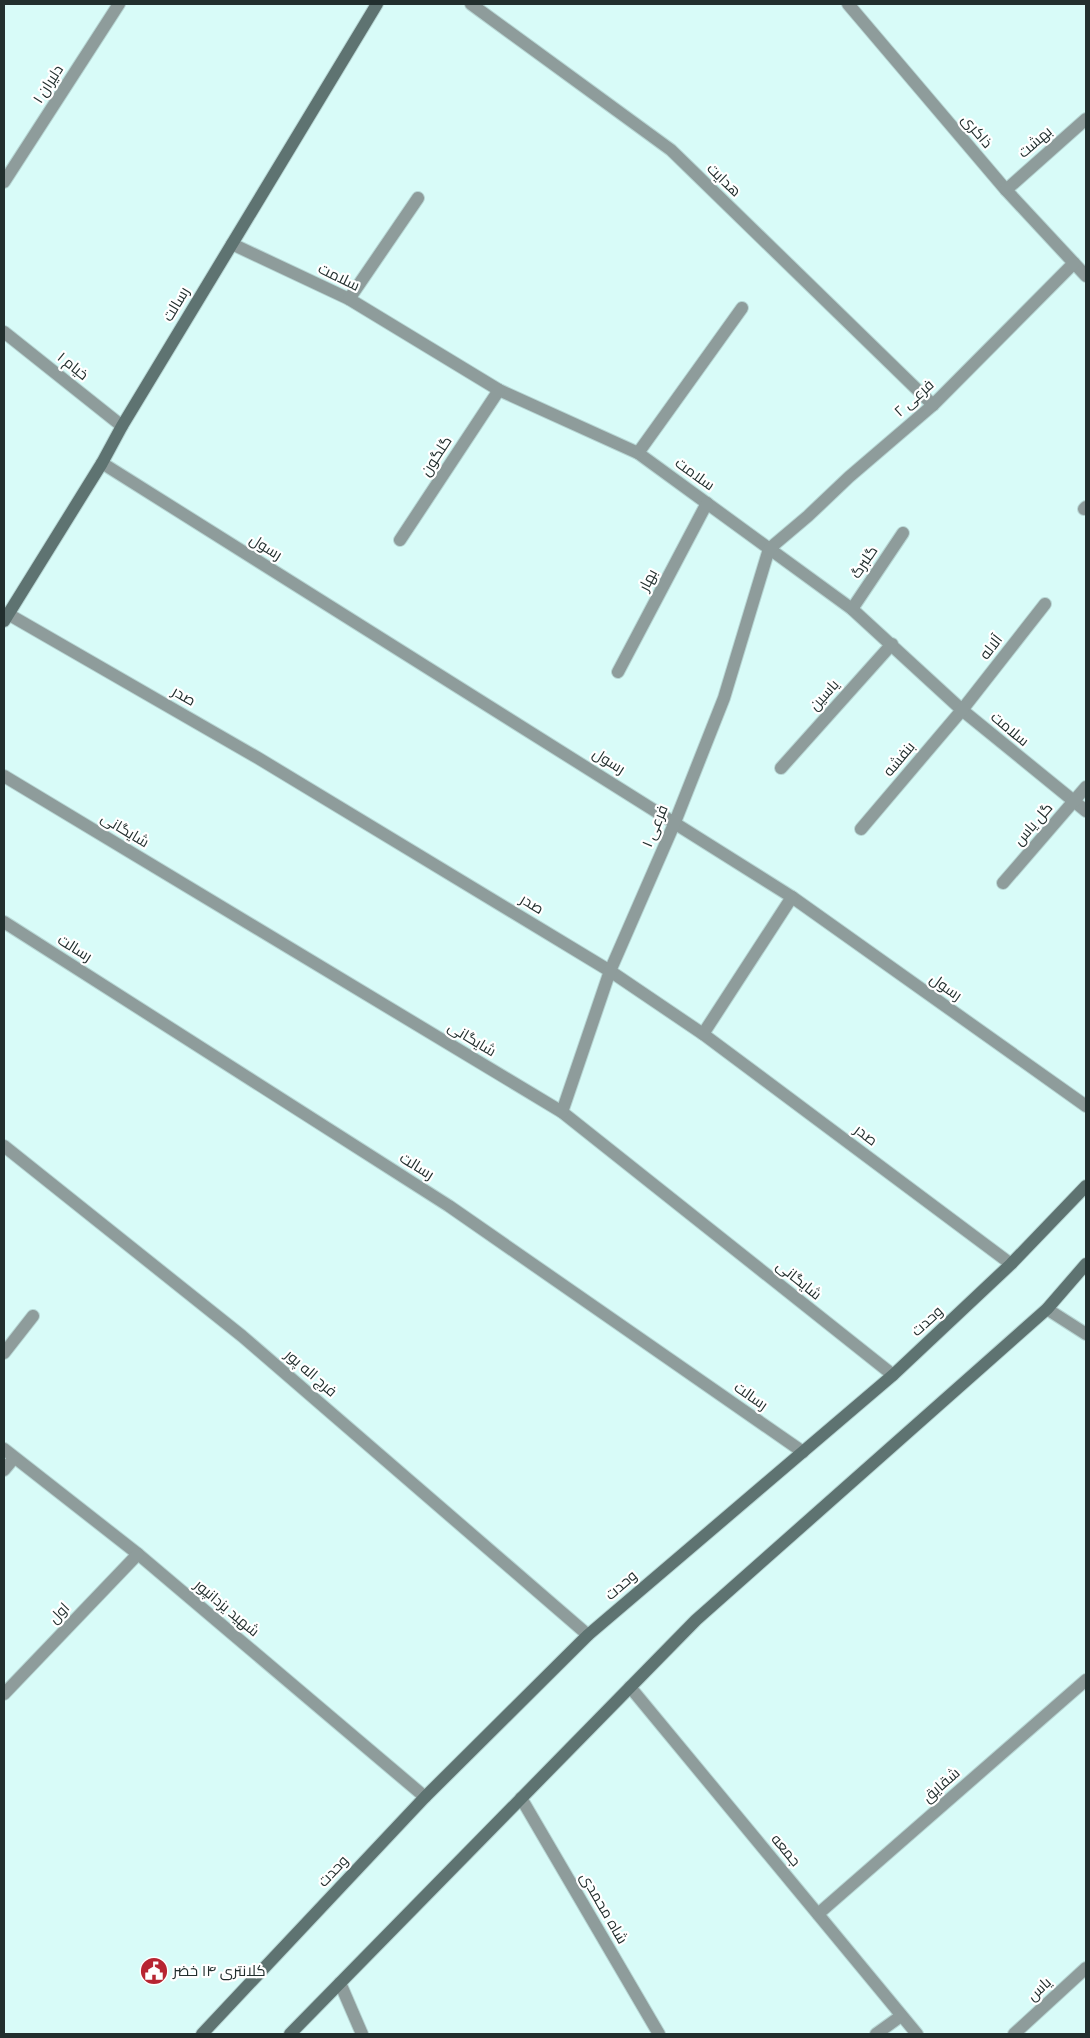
<svg xmlns="http://www.w3.org/2000/svg" width="1090" height="2038" font-family="'Fira Sans Condensed',Cairo,sans-serif">
  <rect width="100%" height="100%" fill="#d8fbf8"/>
  <g fill="none" stroke-linecap="round" stroke-linejoin="round">
    <defs>
      <g id="street">
        <polyline points="471,4 671,150 933,405"/>
        <polyline points="848,4 1006,190 1086,276"/>
        <polyline points="4,182 119,4"/>
        <polyline points="1006,190 1086,119"/>
        <polyline points="232,244 349,299 499,390 638,453 852,609 962,710 1086,811"/>
        <polyline points="349,299 418,198"/>
        <polyline points="4,332 122,426"/>
        <polyline points="638,453 742,308"/>
        <polyline points="102,463 792,897 1086,1106"/>
        <polyline points="1084,509 1086,507"/>
        <polyline points="400,540 499,390"/>
        <polyline points="852,609 903,533"/>
        <polyline points="8,614 258,758 610,971 703,1034 1011,1264"/>
        <polyline points="618,672 707,503"/>
        <polyline points="781,768 892,644"/>
        <polyline points="4,776 562,1112 893,1375"/>
        <polyline points="861,829 962,710 1045,604"/>
        <polyline points="1003,883 1086,787"/>
        <polyline points="4,922 449,1206 803,1452"/>
        <polyline points="703,1034 792,897"/>
        <polyline points="562,1112 610,971 675,822 724,698 769,549 808,516 849,477 933,405 1074,263"/>
        <polyline points="4,1146 242,1336 588,1635"/>
        <polyline points="1047,1309 1086,1334"/>
        <polyline points="4,1353 33,1316"/>
        <polyline points="4,1449 138,1554 425,1797"/>
        <polyline points="4,1470 14,1458"/>
        <polyline points="630,1687 917,2034"/>
        <polyline points="4,1694 138,1554"/>
        <polyline points="521,1798 659,2034"/>
        <polyline points="818,1914 1086,1680"/>
        <polyline points="340,1983 362,2034"/>
        <polyline points="876,2034 901,2016"/>
        <polyline points="1014,2034 1086,1968"/>
      </g>
      <g id="secondary">
        <polyline points="4,621 102,463 122,426 377,4"/>
        <polyline points="202,2034 425,1797 588,1635 893,1375 1011,1264 1086,1186"/>
        <polyline points="290,2034 696,1620 1047,1309 1086,1264"/>
      </g>
    </defs>
    <use href="#street" stroke="#b7d6d4" stroke-width="14"/>
    <use href="#secondary" stroke="#b7d6d4" stroke-width="14"/>
    <use href="#street" stroke="#8e9c9b" stroke-width="12"/>
    <use href="#secondary" stroke="#5e7371" stroke-width="12"/>
  </g>
  <defs>
    <symbol id="civic-disc" viewBox="-11 -11 22 22"><circle r="9.5" fill="#b72532" stroke="#fff"/><path d="M-.6-6.5H3V-4.5H.6V-3L4-1V1h2V6H-6V1h2V-1L-.6-3ZM-1.2 2.5V6h2.4V2.5Z" fill="#fff"/></symbol>
  </defs>
  <g fill-rule="evenodd">
    <use href="#civic-disc" x="138" y="1955" width="32" height="32"/>
  </g>
  <g text-anchor="middle" dominant-baseline="central" stroke-width="4.5" stroke-linejoin="round" paint-order="stroke">
    <g font-size="15" fill="#222f2e" stroke="#fff">
      <text transform="translate(48 84) rotate(-57)">دلیران ۱</text>
      <text transform="translate(977 131) rotate(50)">ذاکری</text>
      <text transform="translate(1035 142) rotate(-41)">بهشت</text>
      <text transform="translate(724 180) rotate(44)">هدایت</text>
      <text transform="translate(339 277) rotate(26)">سلامت</text>
      <text transform="translate(176 304) rotate(-59)">رسالت</text>
      <text transform="translate(73 366) rotate(39)">خیام ۱</text>
      <text transform="translate(914 398) rotate(-42)">فرعی ۲</text>
      <text transform="translate(436 456) rotate(-57)">گلگون</text>
      <text transform="translate(695 474) rotate(36)">سلامت</text>
      <text transform="translate(266 547) rotate(32)">رسول</text>
      <text transform="translate(864 562) rotate(-56)">گلبرگ</text>
      <text transform="translate(648 580) rotate(-62)">بهار</text>
      <text transform="translate(991 647) rotate(-52)">آلاله</text>
      <text transform="translate(824 695) rotate(-48)">یاسین</text>
      <text transform="translate(184 696) rotate(30)">صدر</text>
      <text transform="translate(1010 729) rotate(40)">سلامت</text>
      <text transform="translate(899 759) rotate(-50)">بنفشه</text>
      <text transform="translate(609 761) rotate(32)">رسول</text>
      <text transform="translate(1033 824) rotate(-49)">گل یاس</text>
      <text transform="translate(655 826) rotate(-67)">فرعی ۱</text>
      <text transform="translate(125 830) rotate(31)">شایگانی</text>
      <text transform="translate(532 904) rotate(31)">صدر</text>
      <text transform="translate(75 948) rotate(32)">رسالت</text>
      <text transform="translate(946 987) rotate(35)">رسول</text>
      <text transform="translate(472 1039) rotate(31)">شایگانی</text>
      <text transform="translate(866 1135) rotate(37)">صدر</text>
      <text transform="translate(417 1166) rotate(32)">رسالت</text>
      <text transform="translate(799 1280) rotate(39)">شایگانی</text>
      <text transform="translate(927 1321) rotate(-43)">وحدت</text>
      <text transform="translate(311 1373) rotate(41)">فرج اله پور</text>
      <text transform="translate(751 1396) rotate(35)">رسالت</text>
      <text transform="translate(621 1585) rotate(-41)">وحدت</text>
      <text transform="translate(227 1608) rotate(40)">شهید یزدانپور</text>
      <text transform="translate(59 1613) rotate(-46)">اول</text>
      <text transform="translate(941 1785) rotate(-41)">شقایق</text>
      <text transform="translate(786 1850) rotate(50)">جمعه</text>
      <text transform="translate(333 1871) rotate(-47)">وحدت</text>
      <text transform="translate(604 1908) rotate(60)">شاه محمدی</text>
      <text transform="translate(1039 1989) rotate(-43)">یاس</text>
    </g>
    <g font-size="15" fill="#222f2e" stroke="#fff" text-anchor="start">
      <text x="173" y="1971">کلانتری ۱۴ خضر</text>
    </g>
  </g>
  <rect width="1090" height="2038" fill="none" stroke="#222f2e" stroke-width="10"/>
</svg>
